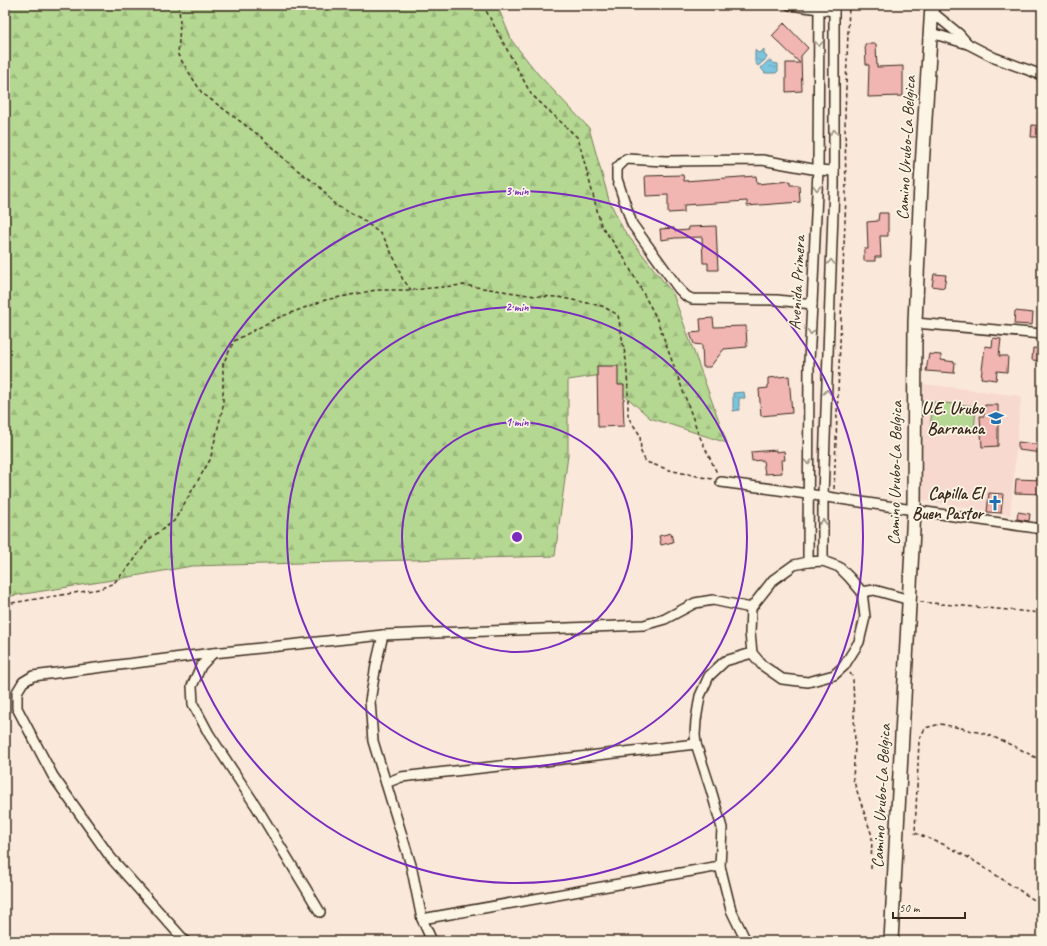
<svg xmlns="http://www.w3.org/2000/svg" width="1047" height="946" font-family="Caveat,sans-serif">
  <defs>
    <pattern id="forest-firs" width="22" height="20" patternUnits="userSpaceOnUse"><rect width="22" height="20" fill="#b4d791"/><path d="M5 1l3.5 6h-7zM16 11l3.5 6h-7z" fill="#9cb97d"/></pattern>
    <pattern id="water-ripples" width="26" height="14" patternUnits="userSpaceOnUse"><rect width="26" height="14" fill="#7dc5de"/><path d="M2 4q2-2 4 0t4 0M15 11q2-2 4 0t4 0" fill="none" stroke="#6da9be"/></pattern>
  </defs>
  <rect width="100%" height="100%" fill="#fae8db"/>
  <filter id="ink" filterUnits="userSpaceOnUse"><feTurbulence type="fractalNoise" baseFrequency=".025" numOctaves="2"/><feDisplacementMap in="SourceGraphic" scale="8" xChannelSelector="R" yChannelSelector="G"/><feConvolveMatrix kernelMatrix="1 2 1 2 8 2 1 2 1" color-interpolation-filters="sRGB"/></filter>
  <g filter="url(#ink)">
    <polygon fill="#f7d9cf" points="924,384 1021,396 1010,515 921,500"/>
    <polygon fill="url(#forest-firs)" stroke="#788058" points="5,5 497,5 512,41 538,74 589,128 609,200 623,229 673,294 727,443 650,418 602,375 568,380 568,455 555,556 192,566 106,581 5,597"/>
    <polygon fill="#b4d791" stroke="#788058" points="933,402 976,406 974,432 930,428"/>
    <g fill="url(#water-ripples)" stroke="#638791">
      <polygon points="764,49 764,54 767,57 766,59 758,66 755,62 755,50 758,53 761,52"/>
      <polygon points="768,61 771,61 773,63 778,64 778,71 776,73 765,73 761,68"/>
      <polygon points="744,392 745,398 739,398 739,410 733,411 733,393"/>
    </g>
    <g fill="#f1b5b2" stroke="#3b2a1e">
      <polygon points="784,23 808,48 801,56 802,91 786,92 786,63 800,63 772,36"/>
      <polygon points="865,44 876,44 877,67 903,66 903,96 868,97 869,65 866,65"/>
      <polygon points="1032,125 1042,126 1042,137 1031,137"/>
      <polygon points="683,175 684,181 756,176 757,184 790,181 790,185 799,185 800,202 747,206 747,201 684,205 684,212 668,213 668,195 646,196 645,176"/>
      <polygon points="879,213 888,213 888,236 880,236 881,257 875,257 875,261 864,261 864,249 868,249 867,222 878,221"/>
      <polygon points="716,226 718,270 708,270 708,263 703,263 702,237 675,238 661,240 660,229 674,228 675,231 689,230 688,227"/>
      <polygon points="934,274 946,275 944,288 932,286"/>
      <polygon points="1015,311 1033,313 1032,325 1014,324"/>
      <polygon points="713,318 714,327 746,326 747,347 724,349 710,367 703,367 702,345 694,344 690,333 701,332 700,319"/>
      <polygon points="993,338 1001,339 999,356 1008,356 1007,372 997,371 996,380 981,378 985,346 992,347"/>
      <polygon points="1033,348 1042,349 1042,361 1032,360"/>
      <polygon points="929,354 941,355 941,360 955,362 954,373 926,371"/>
      <polygon points="597,366 618,366 618,385 624,385 624,400 623,400 624,426 598,427"/>
      <polygon points="789,376 792,413 761,416 759,389 768,388 768,378"/>
      <polygon points="985,405 998,405 998,446 982,447 980,416 984,416"/>
      <polygon points="1018,442 1042,445 1042,453 1018,450"/>
      <polygon points="776,450 776,452 784,451 785,460 781,460 782,473 765,474 763,460 752,461 751,452"/>
      <polygon points="1016,479 1042,480 1042,494 1015,493"/>
      <polygon points="989,493 1003,494 1001,513 987,512"/>
      <polygon points="1018,512 1030,514 1029,521 1017,519"/>
      <polygon points="671,533 673,542 661,545 659,536"/>
    </g>
    <g fill="none" stroke-linecap="round" stroke-linejoin="round">
      <defs>
        <g id="street">
          <polyline points="790,5 834,11"/>
          <polyline points="932,12 959,34 968,44"/>
          <polyline points="931,33 968,44 995,58 1042,75"/>
          <polyline points="812,304 777,300 692,299 686,296 679,289 632,224 617,179 617,168 626,159 665,161 762,160 818,170 834,171"/>
          <polyline points="915,323 1042,334"/>
          <path d="M721,482C828,496 935,514 1042,529"/>
          <polyline points="823,561 823,495 834,185 834,5"/>
          <polygon points="823,561 839,567 849,577 862,592 865,617 859,642 844,666 834,675 808,682 782,679 762,665 752,653 750,633 751,608 773,580 794,565 808,562"/>
          <polyline points="808,562 809,361 812,304 818,170 819,5"/>
          <polyline points="862,592 874,590 910,600"/>
          <polyline points="383,635 376,665 370,701 373,741 411,865 422,919 432,941"/>
          <polyline points="213,653 201,666 192,686 193,704 209,734 256,806 320,912"/>
          <polyline points="386,783 401,777 696,744"/>
          <polyline points="422,919 720,866"/>
          <polyline points="185,941 111,858 53,776 17,708 17,692 23,682 33,676 213,653 383,635 644,625 665,619 695,603 713,600 751,608"/>
          <polyline points="746,941 731,910 720,866 722,828 711,790 696,744 695,735 696,720 700,696 709,676 725,661 752,653"/>
        </g>
        <polyline id="secondary" points="891,941 914,511 915,323 921,184 932,5"/>
      </defs>
      <use href="#street" stroke="#3b2a1e" stroke-width="12"/>
      <use href="#secondary" stroke="#3b2a1e" stroke-width="16"/>
      <g stroke="#3b2a1e" stroke-width="1.5" stroke-dasharray="4 3" stroke-linecap="butt">
        <polyline points="179,5 180,24 178,55 202,93 260,136 292,166 319,186 335,205 362,219 383,236 395,260 402,278 411,290"/>
        <polyline points="483,5 531,94 578,138 601,225 623,256 656,317 699,435 717,473"/>
        <polyline points="834,489 846,197 845,115 849,5"/>
        <polyline points="920,602 1042,613"/>
        <polyline points="5,604 99,589 114,583 132,563 148,540 174,521 210,460 223,407 223,364 234,341 275,319 325,300 376,290 411,290 463,285 535,296 558,297 602,306 618,315 626,360 628,389 628,417 640,435 641,452 646,462 673,471 712,479"/>
        <polyline points="850,673 853,678 855,745 853,779 872,836 871,869"/>
        <polyline points="1042,761 1018,748 989,735 961,728 940,724 925,728 919,741 915,833 945,845 971,859 1042,905"/>
      </g>
      <use href="#street" stroke="#fcf5e5" stroke-width="9"/>
      <use href="#secondary" stroke="#fcf5e5" stroke-width="13"/>
    </g>
    <defs><path id="oneway-chevron" d="M-2-3.5L2.5 0L-2 3.5" fill="none" stroke-width="1.6" stroke-linecap="round" stroke-linejoin="round"/></defs>
    <g stroke="#9c9082">
      <use href="#oneway-chevron" transform="translate(819 44) rotate(91)"/>
      <use href="#oneway-chevron" transform="translate(834 132) rotate(-90)"/>
      <use href="#oneway-chevron" transform="translate(817 188) rotate(92)"/>
      <use href="#oneway-chevron" transform="translate(831 262) rotate(-90)"/>
      <use href="#oneway-chevron" transform="translate(811 332) rotate(94)"/>
      <use href="#oneway-chevron" transform="translate(827 392) rotate(-88)"/>
      <use href="#oneway-chevron" transform="translate(808 462) rotate(90)"/>
      <use href="#oneway-chevron" transform="translate(823 522) rotate(-90)"/>
    </g>
  </g>
  <g fill="none" stroke="#7b2cbf" stroke-width="2">
    <circle cx="517" cy="537" r="115"/>
    <circle cx="517" cy="537" r="230"/>
    <circle cx="517" cy="537" r="346"/>
  </g>
  <defs>
    <symbol id="school-bare" viewBox="-9 -9 18 18"><path d="M0-5L7-2L0 1L-7-2ZM-4 1L0 2.5L4 1V4Q0 6-4 4Z" fill="#1f6fb2" stroke="#fcf5e5" stroke-width="2.5" paint-order="stroke"/></symbol>
    <symbol id="church-bare" viewBox="-9 -9 18 18"><path d="M-1.2-6h2.4v3.5h3.3v2.4h-3.3V6h-2.4V-.1h-3.3v-2.4h3.3Z" fill="#1f6fb2" stroke="#fcf5e5" stroke-width="2.5" paint-order="stroke"/></symbol>
  </defs>
  <g fill-rule="evenodd">
    <use href="#school-bare" x="985" y="407" width="22" height="22"/>
    <use href="#church-bare" x="984" y="492" width="22" height="22"/>
  </g>
  <g text-anchor="middle" dominant-baseline="central" stroke-width="3.5" stroke-linejoin="round" paint-order="stroke">
    <g font-size="17" fill="#3b2a1e" stroke="#fcf5e5">
      <text transform="translate(906 148) rotate(-87)">Camino Urubo-La Belgica</text>
      <text transform="translate(797 283) rotate(-87)">Avenida Primera</text>
      <text transform="translate(895 473) rotate(-89)">Camino Urubo-La Belgica</text>
      <text transform="translate(881 796) rotate(-87)">Camino Urubo-La Belgica</text>
    </g>
    <g font-size="17" font-weight="bold" fill="#3b2a1e" stroke="#fcf5e5" text-anchor="end">
      <text x="984" y="408">U.E. Urubo<tspan x="984" dy="20">Barranca</tspan></text>
      <text x="983" y="493">Capilla El<tspan x="983" dy="20">Buen Pastor</tspan></text>
    </g>
  </g>
  <circle cx="517" cy="537" r="6" fill="#7b2cbf" stroke="#fcf5e5" stroke-width="2"/>
  <g font-size="12" text-anchor="middle" font-weight="bold" fill="#7b2cbf" stroke="#fcf5e5" stroke-width="3.5" stroke-linejoin="round" paint-order="stroke">
    <text x="517" y="195">3 min</text>
    <text x="517" y="311">2 min</text>
    <text x="517" y="426">1 min</text>
  </g>
  <rect width="1047" height="946" fill="none" stroke="#fcf5e5" stroke-width="20"/>
  <rect x="10" y="10" width="1027" height="926" fill="none" stroke="#3b2a1e" stroke-width="1.5" filter="url(#ink)"/>
  <path d="M893 912v6h72v-6" fill="none" stroke="#3b2a1e" stroke-width="2"/>
  <text x="899" y="912" font-size="12" fill="#3b2a1e" stroke="#fcf5e5" stroke-width="3" paint-order="stroke">50 m</text>
</svg>
